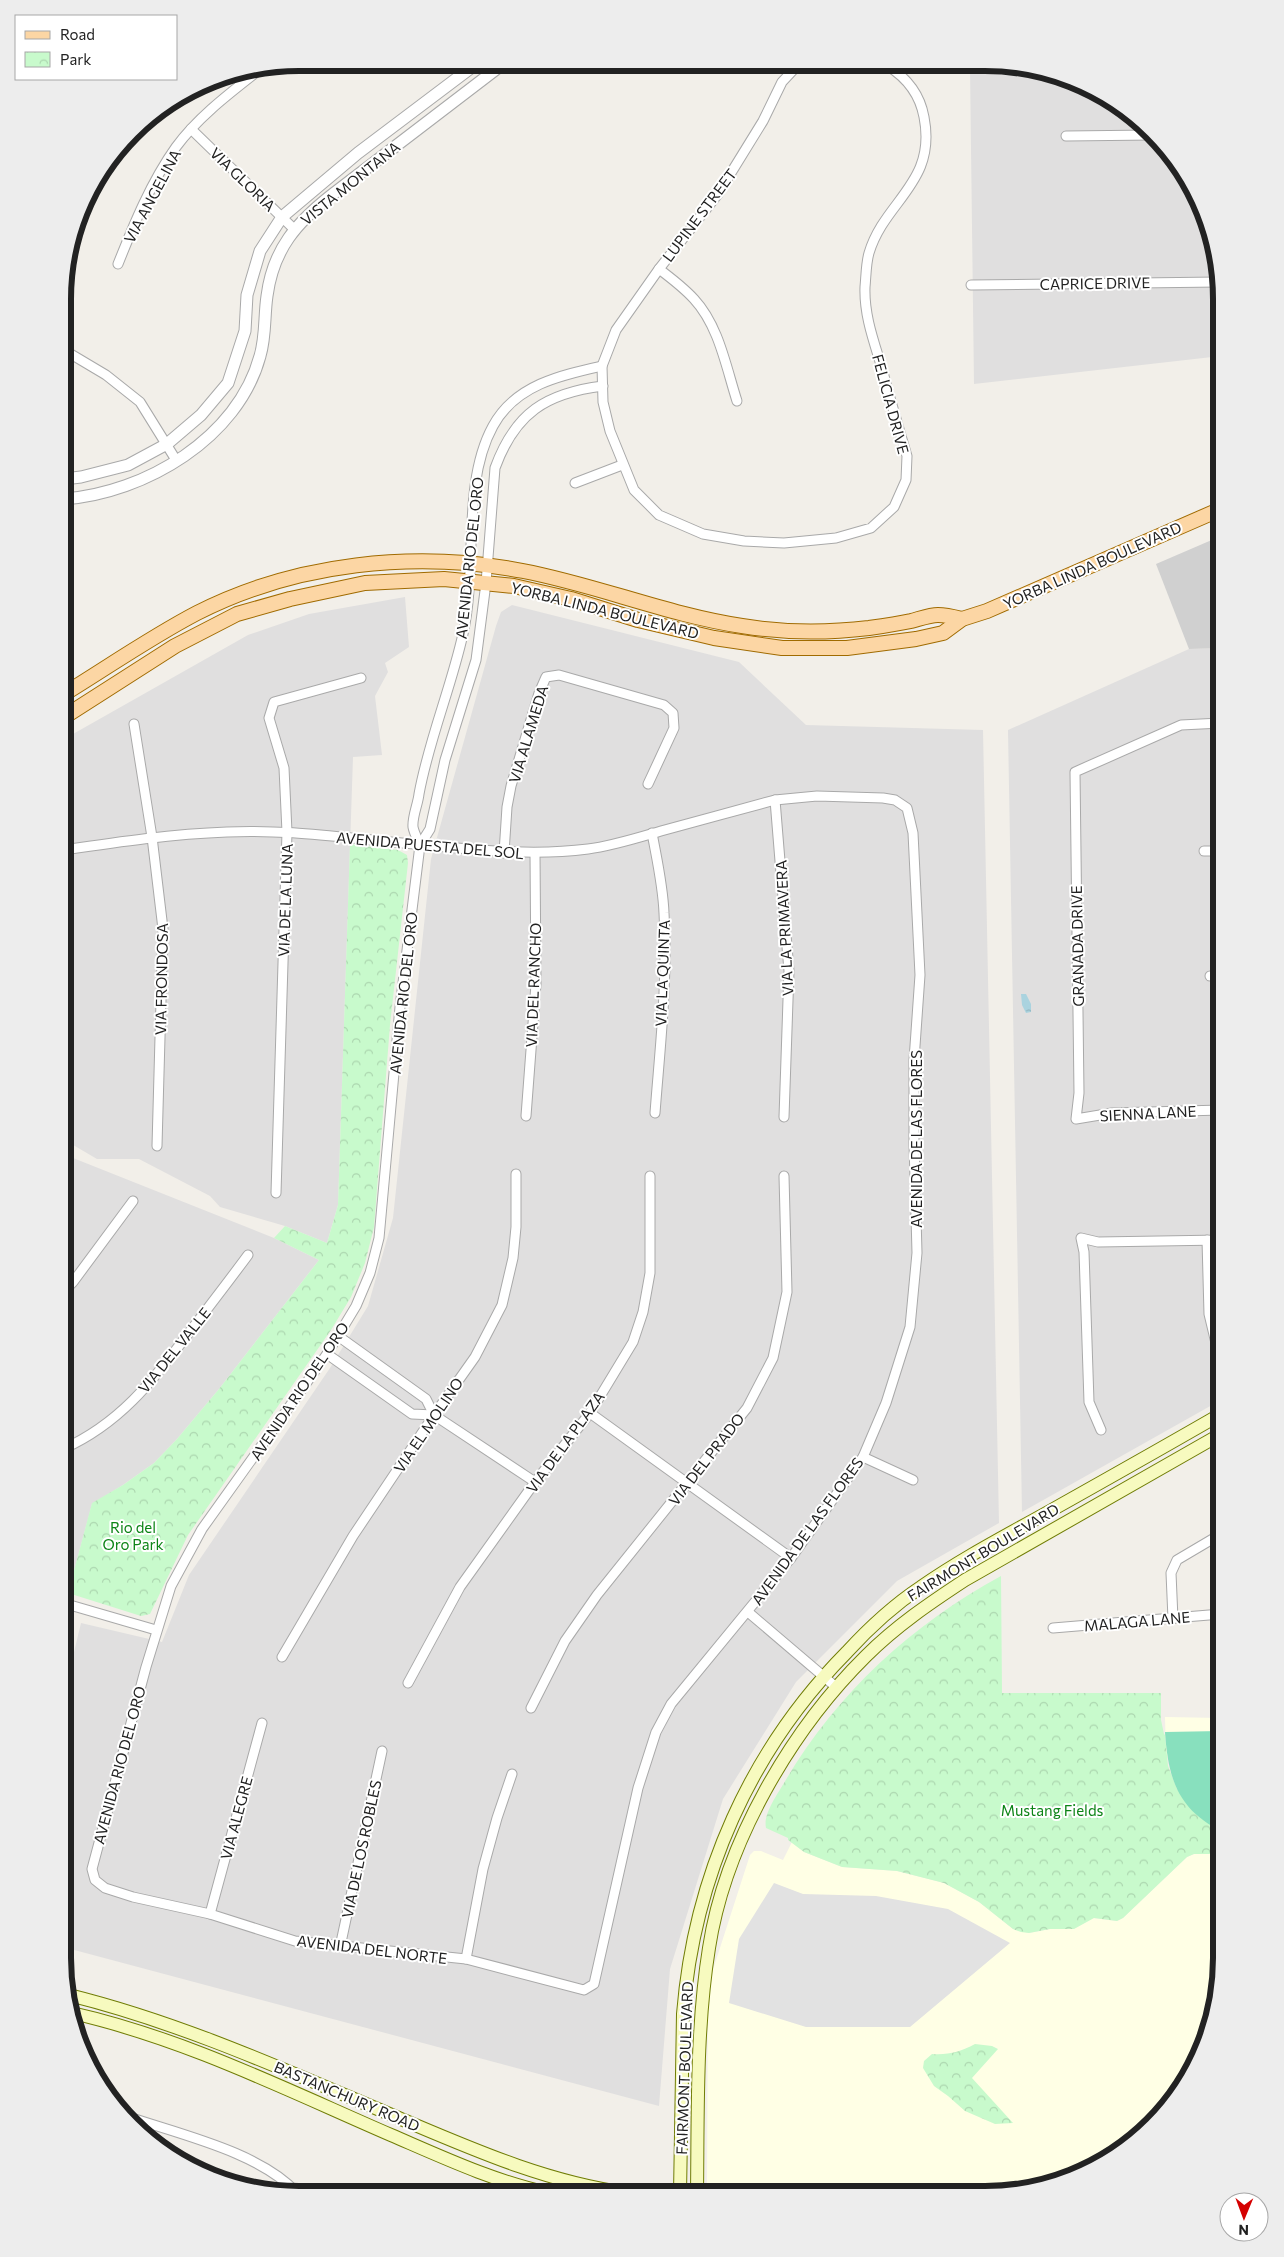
<svg xmlns="http://www.w3.org/2000/svg" width="1284" height="2257" font-family="Commissioner,sans-serif">
  <defs>
    <pattern id="park-crowns" width="20" height="18" patternUnits="userSpaceOnUse" patternTransform="scale(1.25)"><rect width="20" height="18" fill="#c8facc"/><path d="M2 6a3 3 0 1 1 6 0M12 15a3 3 0 1 1 6 0" fill="none" stroke="#acd6af"/></pattern>
    <pattern id="water-ripples" width="26" height="14" patternUnits="userSpaceOnUse" patternTransform="scale(1.25)"><rect width="26" height="14" fill="#aad3df"/><path d="M2 4q2-2 4 0t4 0M15 11q2-2 4 0t4 0" fill="none" stroke="#92b5bf"/></pattern>
  </defs>
  <rect width="100%" height="100%" fill="#f2efe9"/>
  <g fill="#e0dfdf">
    <polygon points="970,67 1030,67 1089,87 1141,121 1181,168 1209,223 1221,300 1221,356 974,384"/>
    <polygon points="405,597 409,647 385,663 388,672 375,696 382,755 353,757 338,1205 327,1243 285,1226 220,1207 210,1196 139,1159 97,1159 63,1139 64,748 72,745 73,734 248,635 309,614"/>
    <polygon points="512,605 739,662 806,725 983,730 999,1523 897,1581 796,1682 723,1799 670,1969 659,2106 63,1947 63,1698 81,1623 162,1642 189,1575 330,1368 368,1306 393,1218 431,859 496,626 501,612"/>
    <polygon points="1221,648 1221,1400 1022,1512 1008,730 1189,649"/>
    <polygon points="63,1154 274,1238 319,1260 219,1389 177,1439 154,1463 123,1485 92,1504 68,1593 63,1593"/>
  </g>
  <g fill="#ffffe5">
    <polygon points="1165,1717 1221,1718 1221,1831 1166,1755"/>
    <polygon points="792,1842 804,1852 842,1867 897,1871 944,1883 979,1902 1013,1929 1029,1933 1050,1929 1073,1929 1093,1918 1117,1921 1123,1918 1187,1857 1194,1854 1221,1854 1221,1973 1204,2048 1172,2102 1129,2146 1061,2182 984,2194 744,2194 707,2190 708,1985 750,1855 754,1851 761,1851 783,1860"/>
  </g>
  <polygon fill="#d0d0d0" points="1221,536 1221,648 1189,649 1156,564"/>
  <g fill="url(#park-crowns)">
    <polygon points="350,844 398,850 407,855 408,863 390,1025 374,1227 365,1263 351,1297 331,1330 188,1535 150,1614 141,1616 68,1593 92,1503 123,1485 154,1463 177,1439 219,1389 319,1260 274,1238 285,1226 327,1243 338,1205"/>
    <path d="M1001,1576L1002,1693H1161V1720L1164,1734L1165,1735L1168,1766L1177,1789L1216,1828L1221,1831V1854H1194L1187,1857L1123,1918L1117,1921L1094,1918L1074,1929H1050L1029,1933L1021,1932L1013,1929L979,1902L944,1883L897,1871L842,1867L804,1852L788,1840V1838L766,1828C763,1814 777,1795 784,1783C836,1694 911,1625 1001,1576Z"/>
    <path d="M975,2044L992,2046L998,2049L972,2078L1013,2123L995,2124L965,2111L948,2096L934,2086L923,2068L924,2061L932,2054C949,2055 960,2052 975,2044Z"/>
  </g>
  <path fill="#88e0be" d="M1221,1731V1831C1177,1809 1168,1777 1165,1732Z"/>
  <polygon fill="#e2e2e2" points="774,1883 803,1894 876,1896 948,1909 1010,1943 910,2027 806,2027 729,2003 739,1939"/>
  <polygon fill="url(#water-ripples)" points="1021,994 1026,994 1031,1004 1031,1012 1026,1013 1022,1005"/>
  <g fill="none" stroke-linecap="round" stroke-linejoin="round">
    <defs>
      <g id="minor">
        <path d="M797,66L782,82L763,121L718,194L659,269L616,330L602,366L603,402L610,431L634,490L659,515L703,534L744,541L784,543L836,538L871,528L894,507L906,480L907,456C898,426 889,395 881,365C873,339 864,314 865,287C866,277 866,263 869,253C885,200 937,183 924,117C920,95 907,78 888,66"/>
        <polyline points="191,129 294,229"/>
        <polyline points="1066,136 1153,135"/>
        <path d="M118,264C134,224 151,182 176,147C198,117 230,93 258,71"/>
        <path d="M659,269C671,278 683,287 694,299C719,326 726,367 737,401"/>
        <polyline points="971,285 1219,282"/>
        <polyline points="64,350 106,375 140,402 176,460"/>
        <polyline points="575,483 622,465"/>
        <polyline points="64,503 69,479"/>
        <polyline points="134,724 152,837 163,929 157,1146"/>
        <polyline points="775,800 789,971 784,1117"/>
        <path d="M652,833C657,860 663,886 664,913C668,980 660,1047 655,1113"/>
        <path d="M420,845C418,840 414,833 413,827C412,817 418,804 419,794C429,739 451,688 463,634C478,569 461,484 493,426C515,385 561,375 602,366"/>
        <path d="M64,850C118,842 172,834 227,832C285,829 344,838 402,843C464,848 525,857 588,849C612,846 637,838 661,831C699,821 737,810 775,800L817,796L883,798L895,800L907,808L913,833L920,975L914,1060V1143L917,1253L910,1327L886,1403L863,1457L791,1558L671,1704L656,1732L638,1788L594,1984L584,1990L466,1959L295,1941L210,1914L133,1897L105,1888L95,1880L92,1869L146,1667L171,1586L202,1529L327,1354L356,1306L370,1273L379,1238L400,1007L420,845L430,829L445,760L476,660L486,583L495,468C515,413 546,393 603,386"/>
        <polyline points="1204,851 1221,851"/>
        <polyline points="504,853 507,807 511,786 539,693 546,677 559,675 664,705 673,713 674,728 648,784"/>
        <polyline points="1210,976 1221,976"/>
        <polyline points="1221,1110 1112,1113 1076,1119 1079,1093 1075,772 1181,725 1221,723"/>
        <polyline points="526,1116 536,984 535,853"/>
        <polyline points="276,1193 287,832 284,768 269,718 274,702 361,678"/>
        <polyline points="1207,1240 1209,1314 1221,1364"/>
        <polyline points="63,1292 73,1282 133,1201"/>
        <polyline points="338,1336 426,1399 434,1415 535,1482"/>
        <polyline points="327,1354 412,1414 434,1415"/>
        <polyline points="590,1413 791,1558"/>
        <polyline points="1101,1430 1089,1402 1084,1252 1081,1238 1098,1242 1221,1240"/>
        <path d="M63,1449C119,1424 152,1382 188,1334C208,1308 228,1282 248,1255"/>
        <polyline points="863,1457 913,1480"/>
        <polyline points="63,1603 156,1630"/>
        <polyline points="748,1612 836,1687"/>
        <polyline points="1173,1619 1171,1573 1177,1560 1221,1534"/>
        <polyline points="1053,1628 1221,1614"/>
        <polyline points="282,1657 353,1536 434,1415 475,1357 502,1305 513,1258 516,1227 516,1174"/>
        <polyline points="408,1683 460,1587 535,1482 590,1413 633,1342 643,1312 650,1273 650,1176"/>
        <polyline points="531,1708 565,1641 597,1595 747,1408 773,1358 787,1292 784,1176"/>
        <polyline points="210,1914 262,1723"/>
        <polyline points="340,1947 382,1751"/>
        <polyline points="466,1959 483,1869 497,1818 512,1774"/>
        <path d="M126,2116C178,2134 260,2152 297,2193"/>
      </g>
      <g id="tertiary">
        <polyline points="64,479 81,477 128,465 167,444 201,415 228,383 245,331 247,295 260,251 282,217 358,153 476,64"/>
        <path d="M64,499C145,493 238,438 260,356C266,336 264,316 267,296C273,249 297,222 333,194L503,64"/>
      </g>
      <g id="secondary">
        <path d="M69,1995C182,2023 287,2071 394,2116C470,2148 545,2182 627,2193"/>
        <path d="M72,2013C183,2038 287,2090 391,2135C442,2157 493,2181 548,2193"/>
        <path d="M680,2194L683,2014C694,1877 750,1750 847,1652C869,1628 894,1605 921,1587C961,1559 1007,1535 1050,1511C1107,1479 1164,1447 1221,1414"/>
        <path d="M697,2194C698,2112 696,2029 709,1948C725,1843 791,1730 866,1656C896,1626 930,1603 965,1580L1221,1434"/>
      </g>
      <g id="primary">
        <path d="M64,694C108,667 151,637 197,613C295,563 415,550 523,571C597,585 668,615 742,626C784,633 827,633 869,628C883,626 897,624 911,621C919,619 930,615 938,615C946,615 954,617 962,619"/>
        <polyline points="64,717 175,646 237,614 290,599 365,583 444,579 514,586 571,599 638,620 714,638 782,648 847,648 916,639 943,633 962,619 987,611 1221,509"/>
      </g>
    </defs>
    <use href="#minor" stroke="#a9a9a9" stroke-width="11"/>
    <use href="#tertiary" stroke="#a9a9a9" stroke-width="13"/>
    <use href="#secondary" stroke="#707d05" stroke-width="14"/>
    <use href="#primary" stroke="#a06b00" stroke-width="16"/>
    <use href="#minor" stroke="#fff" stroke-width="9"/>
    <use href="#tertiary" stroke="#fff" stroke-width="11"/>
    <use href="#secondary" stroke="#f7fabf" stroke-width="12"/>
    <use href="#primary" stroke="#fcd6a4" stroke-width="14"/>
  </g>
  <g text-anchor="middle" dominant-baseline="central" stroke-width="4" stroke-linejoin="round" paint-order="stroke">
    <g font-size="15" fill="#222" stroke="#fff">
      <text transform="translate(243 179) rotate(44)">VIA GLORIA</text>
      <text transform="translate(350 183) rotate(-39)">VISTA MONTANA</text>
      <text transform="translate(152 196) rotate(-62)">VIA ANGELINA</text>
      <text transform="translate(699 215) rotate(-53)">LUPINE STREET</text>
      <text transform="translate(1095 283) rotate(-1)">CAPRICE DRIVE</text>
      <text transform="translate(891 404) rotate(75)">FELICIA DRIVE</text>
      <text transform="translate(469 558) rotate(-84)">AVENIDA RIO DEL ORO</text>
      <text transform="translate(1092 565) rotate(-24)">YORBA LINDA BOULEVARD</text>
      <text transform="translate(605 610) rotate(14)">YORBA LINDA BOULEVARD</text>
      <text transform="translate(528 734) rotate(-73)">VIA ALAMEDA</text>
      <text transform="translate(430 845) rotate(5)">AVENIDA PUESTA DEL SOL</text>
      <text transform="translate(285 900) rotate(-88)">VIA DE LA LUNA</text>
      <text transform="translate(784 928) rotate(-93)">VIA LA PRIMAVERA</text>
      <text transform="translate(1077 946) rotate(-91)">GRANADA DRIVE</text>
      <text transform="translate(662 973) rotate(-88)">VIA LA QUINTA</text>
      <text transform="translate(161 979) rotate(-89)">VIA FRONDOSA</text>
      <text transform="translate(533 985) rotate(-88)">VIA DEL RANCHO</text>
      <text transform="translate(403 993) rotate(-84)">AVENIDA RIO DEL ORO</text>
      <text transform="translate(1148 1113) rotate(-3)">SIENNA LANE</text>
      <text transform="translate(916 1139) rotate(-90)">AVENIDA DE LAS FLORES</text>
      <text transform="translate(174 1350) rotate(-51)">VIA DEL VALLE</text>
      <text transform="translate(299 1391) rotate(-56)">AVENIDA RIO DEL ORO</text>
      <text transform="translate(428 1425) rotate(-56)">VIA EL MOLINO</text>
      <text transform="translate(565 1442) rotate(-54)">VIA DE LA PLAZA</text>
      <text transform="translate(706 1459) rotate(-52)">VIA DEL PRADO</text>
      <text transform="translate(807 1531) rotate(-54)">AVENIDA DE LAS FLORES</text>
      <text transform="translate(983 1552) rotate(-31)">FAIRMONT BOULEVARD</text>
      <text transform="translate(1137 1621) rotate(-5)">MALAGA LANE</text>
      <text transform="translate(119 1765) rotate(-75)">AVENIDA RIO DEL ORO</text>
      <text transform="translate(236 1818) rotate(-75)">VIA ALEGRE</text>
      <text transform="translate(361 1849) rotate(-78)">VIA DE LOS ROBLES</text>
      <text transform="translate(372 1949) rotate(7)">AVENIDA DEL NORTE</text>
      <text transform="translate(684 2068) rotate(-88)">FAIRMONT BOULEVARD</text>
      <text transform="translate(347 2096) rotate(23)">BASTANCHURY ROAD</text>
    </g>
    <g font-size="15" fill="#0c8416" stroke="#fff">
      <text x="133" y="1527">Rio del<tspan x="133" dy="17">Oro Park</tspan></text>
      <text x="1052" y="1810">Mustang Fields</text>
    </g>
  </g>
  <path d="M0 0H1284V2257H0ZM299 71H985A228 228 0 0 1 1213 299V1958A228 228 0 0 1 985 2186H299A228 228 0 0 1 71 1958V299A228 228 0 0 1 299 71Z" fill="#ededed" fill-rule="evenodd"/>
  <path fill="none" stroke="#222" stroke-width="6" d="M299 71H985A228 228 0 0 1 1213 299V1958A228 228 0 0 1 985 2186H299A228 228 0 0 1 71 1958V299A228 228 0 0 1 299 71Z"/>
  <rect x="15" y="15" width="162" height="65" fill="#ffffff" stroke="#a7a7a7"/>
  <rect x="25" y="31" width="25" height="8" fill="#fcd6a4" stroke="#a7a7a7"/>
  <text x="60" y="40" font-size="15" fill="#222222">Road</text>
  <rect x="25" y="52" width="25" height="15" fill="url(#park-crowns)" stroke="#a7a7a7"/>
  <text x="60" y="65" font-size="15" fill="#222222">Park</text>
  <g transform="translate(1244 2217) rotate(181)"><circle r="24" fill="#ffffff" stroke="#a7a7a7"/>
  <path d="M0-4L9 19L0 12L-9 19Z" fill="#d40000"/>
  <text y="-8" font-size="14" font-weight="bold" text-anchor="middle" fill="#222222">N</text>
  </g>
</svg>
